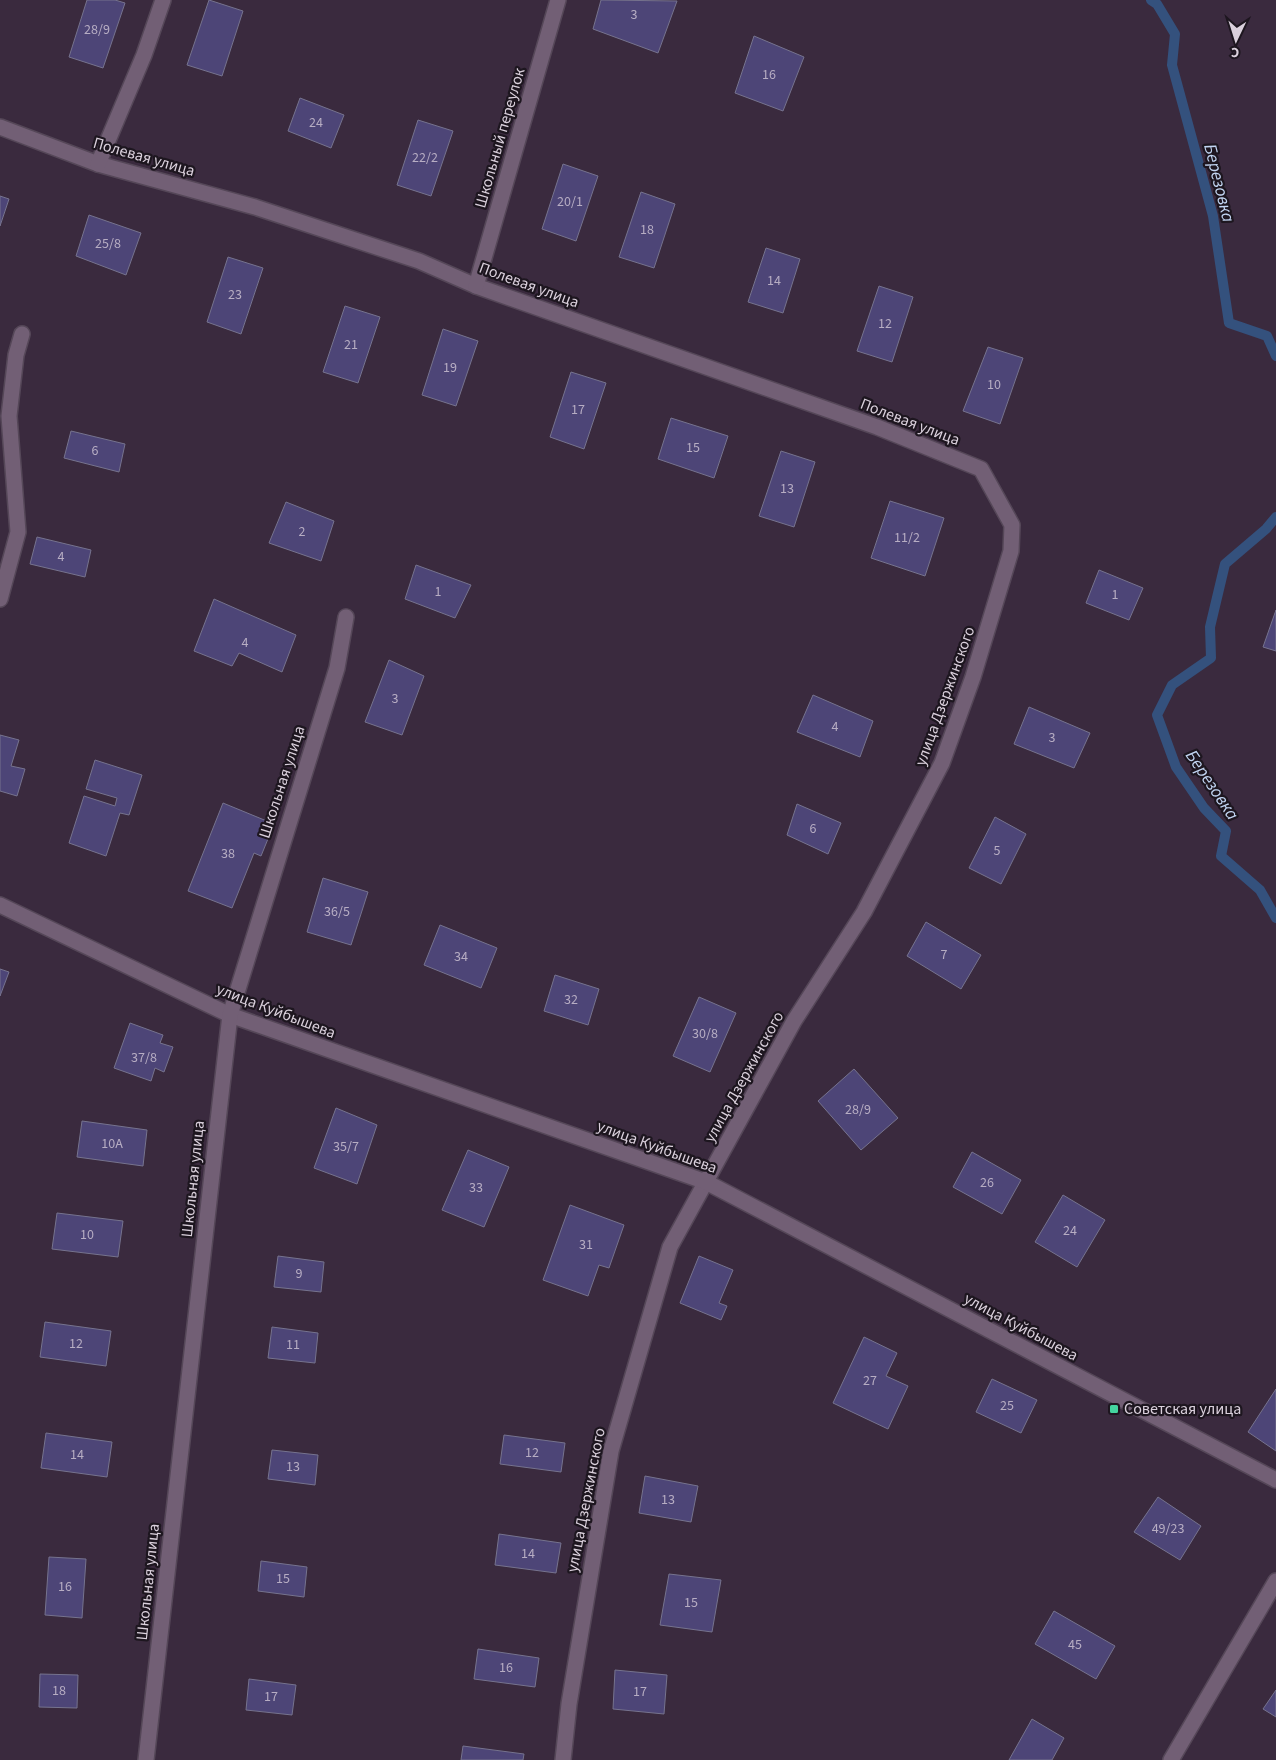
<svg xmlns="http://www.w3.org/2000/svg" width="1276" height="1760" font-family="'Source Sans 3',sans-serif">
  <rect width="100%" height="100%" fill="#3a2a3e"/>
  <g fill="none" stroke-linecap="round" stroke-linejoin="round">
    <g stroke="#34517d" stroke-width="10">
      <polyline points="1151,0 1157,4 1175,34 1172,65 1213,216 1229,323 1267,336 1276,356"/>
      <polyline points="1276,517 1266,529 1225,564 1210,627 1211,658 1172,685 1157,715 1176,767 1204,808 1226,831 1221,856 1260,890 1276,918"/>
    </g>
  </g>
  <g fill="#4d4577" stroke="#76738e">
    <polygon points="87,0 115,0 125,3 103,68 69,57"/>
    <polygon points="209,0 243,11 222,76 187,65"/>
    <polygon points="601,0 677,1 658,53 593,29"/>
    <polygon points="754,36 804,57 783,111 735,93"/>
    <polygon points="300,98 344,115 331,148 288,131"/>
    <polygon points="418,120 453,131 431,196 397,185"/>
    <polygon points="563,164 598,176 576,241 542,229"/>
    <polygon points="641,192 675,204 654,268 619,257"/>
    <polygon points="0,196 9,199 0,226"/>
    <polygon points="89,215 141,233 126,275 76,256"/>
    <polygon points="766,248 800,259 783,313 748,302"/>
    <polygon points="228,257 263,268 241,334 207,322"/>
    <polygon points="879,286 913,297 892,362 857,351"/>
    <polygon points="345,306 380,317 358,383 323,372"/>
    <polygon points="443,329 478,341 456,406 422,395"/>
    <polygon points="988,347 1023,358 1000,424 963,411"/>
    <polygon points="571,372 606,383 584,449 550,437"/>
    <polygon points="671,418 728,436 714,478 658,459"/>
    <polygon points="71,431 125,444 119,472 64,458"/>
    <polygon points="781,451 815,462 794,527 759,516"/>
    <polygon points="890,501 944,518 925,576 871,558"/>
    <polygon points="286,502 334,521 321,561 269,543"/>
    <polygon points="37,537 91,550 85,577 30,564"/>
    <polygon points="416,565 471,585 455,618 405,599"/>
    <polygon points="1099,570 1143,588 1129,620 1086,603"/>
    <polygon points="214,599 296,635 282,672 239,653 232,666 194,651"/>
    <polygon points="1276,610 1276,651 1263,647"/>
    <polygon points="389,660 424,676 402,735 365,722"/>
    <polygon points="813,695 873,721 860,757 797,732"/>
    <polygon points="1029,707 1090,733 1074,768 1014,744"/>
    <polygon points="0,735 19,740 11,766 25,769 17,796 0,791"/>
    <polygon points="95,760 142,775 129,815 120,813 106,856 69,843 84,796 115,806 117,798 86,789"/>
    <polygon points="223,803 274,824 261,856 254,853 232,908 188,891"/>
    <polygon points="797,804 841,823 828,854 787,835"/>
    <polygon points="995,817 1026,834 1001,884 969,868"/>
    <polygon points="323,878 368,892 351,945 307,932"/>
    <polygon points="926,922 981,955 961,989 907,956"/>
    <polygon points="440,925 497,948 481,988 424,965"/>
    <polygon points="0,969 9,972 0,996"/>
    <polygon points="555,975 599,989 588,1025 544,1011"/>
    <polygon points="699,997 736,1013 710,1072 673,1056"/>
    <polygon points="130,1023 163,1035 160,1043 173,1047 164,1072 155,1068 151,1081 114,1068"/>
    <polygon points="854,1069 898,1118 861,1150 818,1101"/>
    <polygon points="336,1108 377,1125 357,1184 314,1168"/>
    <polygon points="82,1121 147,1130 143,1166 77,1157"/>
    <polygon points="468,1150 509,1167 484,1227 442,1210"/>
    <polygon points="972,1152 1021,1180 1002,1214 953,1187"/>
    <polygon points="1063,1195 1105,1220 1077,1267 1035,1242"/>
    <polygon points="570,1205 624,1225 609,1268 599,1265 588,1296 543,1280"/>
    <polygon points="57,1213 123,1221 118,1257 52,1249"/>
    <polygon points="278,1256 324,1262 321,1292 274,1287"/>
    <polygon points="699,1256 733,1270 719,1303 727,1306 721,1320 680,1303"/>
    <polygon points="45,1322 111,1331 106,1366 40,1357"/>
    <polygon points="272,1327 318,1333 315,1363 268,1358"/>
    <polygon points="864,1337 897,1353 886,1376 908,1386 888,1429 833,1403"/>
    <polygon points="992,1379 1037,1400 1021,1433 976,1412"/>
    <polygon points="1276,1389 1276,1451 1248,1432"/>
    <polygon points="46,1433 112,1442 107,1477 41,1468"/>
    <polygon points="504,1435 565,1443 561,1472 500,1464"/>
    <polygon points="272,1450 318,1455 315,1485 268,1479"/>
    <polygon points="645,1476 698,1486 691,1522 639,1513"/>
    <polygon points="1158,1497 1201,1526 1180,1560 1134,1532"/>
    <polygon points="499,1534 561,1543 556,1573 495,1565"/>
    <polygon points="49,1557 86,1559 82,1618 45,1615"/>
    <polygon points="261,1561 307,1567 304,1597 258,1591"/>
    <polygon points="669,1574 721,1580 712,1632 660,1625"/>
    <polygon points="1054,1611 1115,1646 1096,1679 1035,1644"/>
    <polygon points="478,1649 539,1658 535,1687 474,1679"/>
    <polygon points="615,1670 667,1675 664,1714 613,1709"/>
    <polygon points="40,1674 78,1675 77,1708 39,1707"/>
    <polygon points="249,1679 296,1685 292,1715 246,1710"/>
    <polygon points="1276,1690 1276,1717 1263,1709"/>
    <polygon points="1032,1719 1064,1738 1052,1760 1009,1760"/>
    <polygon points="463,1746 524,1754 523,1760 461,1760"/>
  </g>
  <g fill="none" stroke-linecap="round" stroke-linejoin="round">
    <defs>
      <g id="minor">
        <polyline points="0,127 98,164 255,207 419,261 476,286 877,427 981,469 1012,525 1011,551 973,677 942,763 864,912 794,1021 670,1247 611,1451 569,1704 563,1760"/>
        <polyline points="98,164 144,55 163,0"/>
        <polyline points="476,286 558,0"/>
        <polyline points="0,599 18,532 9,416 16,355 22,334"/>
        <polyline points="0,905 230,1015 706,1182 1276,1480"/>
        <polyline points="146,1760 230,1015 337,668 346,617"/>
        <polyline points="1171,1760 1276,1581"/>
      </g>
    </defs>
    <use href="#minor" stroke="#554758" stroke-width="18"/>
    <use href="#minor" stroke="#725f75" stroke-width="15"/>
  </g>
  <rect fill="#44d49f" stroke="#1d161f" stroke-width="2" x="1109" y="1404" width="10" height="10" rx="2.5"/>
  <g text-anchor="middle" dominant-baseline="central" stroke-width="4.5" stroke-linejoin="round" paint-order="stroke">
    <g font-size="14" fill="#b7adc3">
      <text x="634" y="15">3</text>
      <text x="97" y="30">28/9</text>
      <text x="769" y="75">16</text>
      <text x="316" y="123">24</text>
      <text x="425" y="158">22/2</text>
      <text x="570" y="202">20/1</text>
      <text x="647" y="230">18</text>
      <text x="108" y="244">25/8</text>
      <text x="774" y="281">14</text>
      <text x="235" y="295">23</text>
      <text x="885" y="324">12</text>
      <text x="351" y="345">21</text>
      <text x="450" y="368">19</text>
      <text x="994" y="385">10</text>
      <text x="578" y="410">17</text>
      <text x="693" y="448">15</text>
      <text x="95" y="451">6</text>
      <text x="787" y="489">13</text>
      <text x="302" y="532">2</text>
      <text x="907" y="538">11/2</text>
      <text x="61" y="557">4</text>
      <text x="438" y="592">1</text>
      <text x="1115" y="595">1</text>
      <text x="245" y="643">4</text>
      <text x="395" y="699">3</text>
      <text x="835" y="727">4</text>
      <text x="1052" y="738">3</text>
      <text x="813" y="829">6</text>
      <text x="997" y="851">5</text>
      <text x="228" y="854">38</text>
      <text x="337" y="912">36/5</text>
      <text x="944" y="955">7</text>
      <text x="461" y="957">34</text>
      <text x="571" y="1000">32</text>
      <text x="705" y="1034">30/8</text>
      <text x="144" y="1058">37/8</text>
      <text x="858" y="1110">28/9</text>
      <text x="112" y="1144">10А</text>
      <text x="346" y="1147">35/7</text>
      <text x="987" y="1183">26</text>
      <text x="476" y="1188">33</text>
      <text x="1070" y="1231">24</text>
      <text x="87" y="1235">10</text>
      <text x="586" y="1245">31</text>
      <text x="299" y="1274">9</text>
      <text x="76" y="1344">12</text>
      <text x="293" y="1345">11</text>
      <text x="870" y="1381">27</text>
      <text x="1007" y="1406">25</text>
      <text x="532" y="1453">12</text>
      <text x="77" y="1455">14</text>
      <text x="293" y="1467">13</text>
      <text x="668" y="1500">13</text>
      <text x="1168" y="1529">49/23</text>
      <text x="528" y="1554">14</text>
      <text x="283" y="1579">15</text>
      <text x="65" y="1587">16</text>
      <text x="691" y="1603">15</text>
      <text x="1075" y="1645">45</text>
      <text x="506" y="1668">16</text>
      <text x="59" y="1691">18</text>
      <text x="640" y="1692">17</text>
      <text x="271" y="1697">17</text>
    </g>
    <g font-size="16" fill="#dad0dc" stroke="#1d161f">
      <text transform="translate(500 138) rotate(-74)">Школьный переулок</text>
      <text transform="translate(144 157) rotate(16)">Полевая улица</text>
      <text transform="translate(529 285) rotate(20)">Полевая улица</text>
      <text transform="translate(910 422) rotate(21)">Полевая улица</text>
      <text transform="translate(945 696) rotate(-70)">улица Дзержинского</text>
      <text transform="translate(282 782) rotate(-72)">Школьная улица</text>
      <text transform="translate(276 1011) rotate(21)">улица Куйбышева</text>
      <text transform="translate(744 1077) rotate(-61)">улица Дзержинского</text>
      <text transform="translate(657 1147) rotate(20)">улица Куйбышева</text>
      <text transform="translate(193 1179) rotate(-84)">Школьная улица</text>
      <text transform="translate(1021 1327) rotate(28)">улица Куйбышева</text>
      <text transform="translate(586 1500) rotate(-79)">улица Дзержинского</text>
      <text transform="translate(148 1582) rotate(-84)">Школьная улица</text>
    </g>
    <g font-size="16" fill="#dad0dc" stroke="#1d161f" text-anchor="start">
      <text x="1124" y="1409">Советская улица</text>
    </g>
    <g font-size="18" font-style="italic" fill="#c2d5f2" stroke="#1d161f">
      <text transform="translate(1219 183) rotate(76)">Березовка</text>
      <text transform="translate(1212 785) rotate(56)">Березовка</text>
    </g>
  </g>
  <g transform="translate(1236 40) rotate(184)" stroke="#1d161f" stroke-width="4" paint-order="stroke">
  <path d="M0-4L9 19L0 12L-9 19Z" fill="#dad0dc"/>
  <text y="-8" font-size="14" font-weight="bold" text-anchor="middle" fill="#dad0dc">С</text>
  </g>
</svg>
